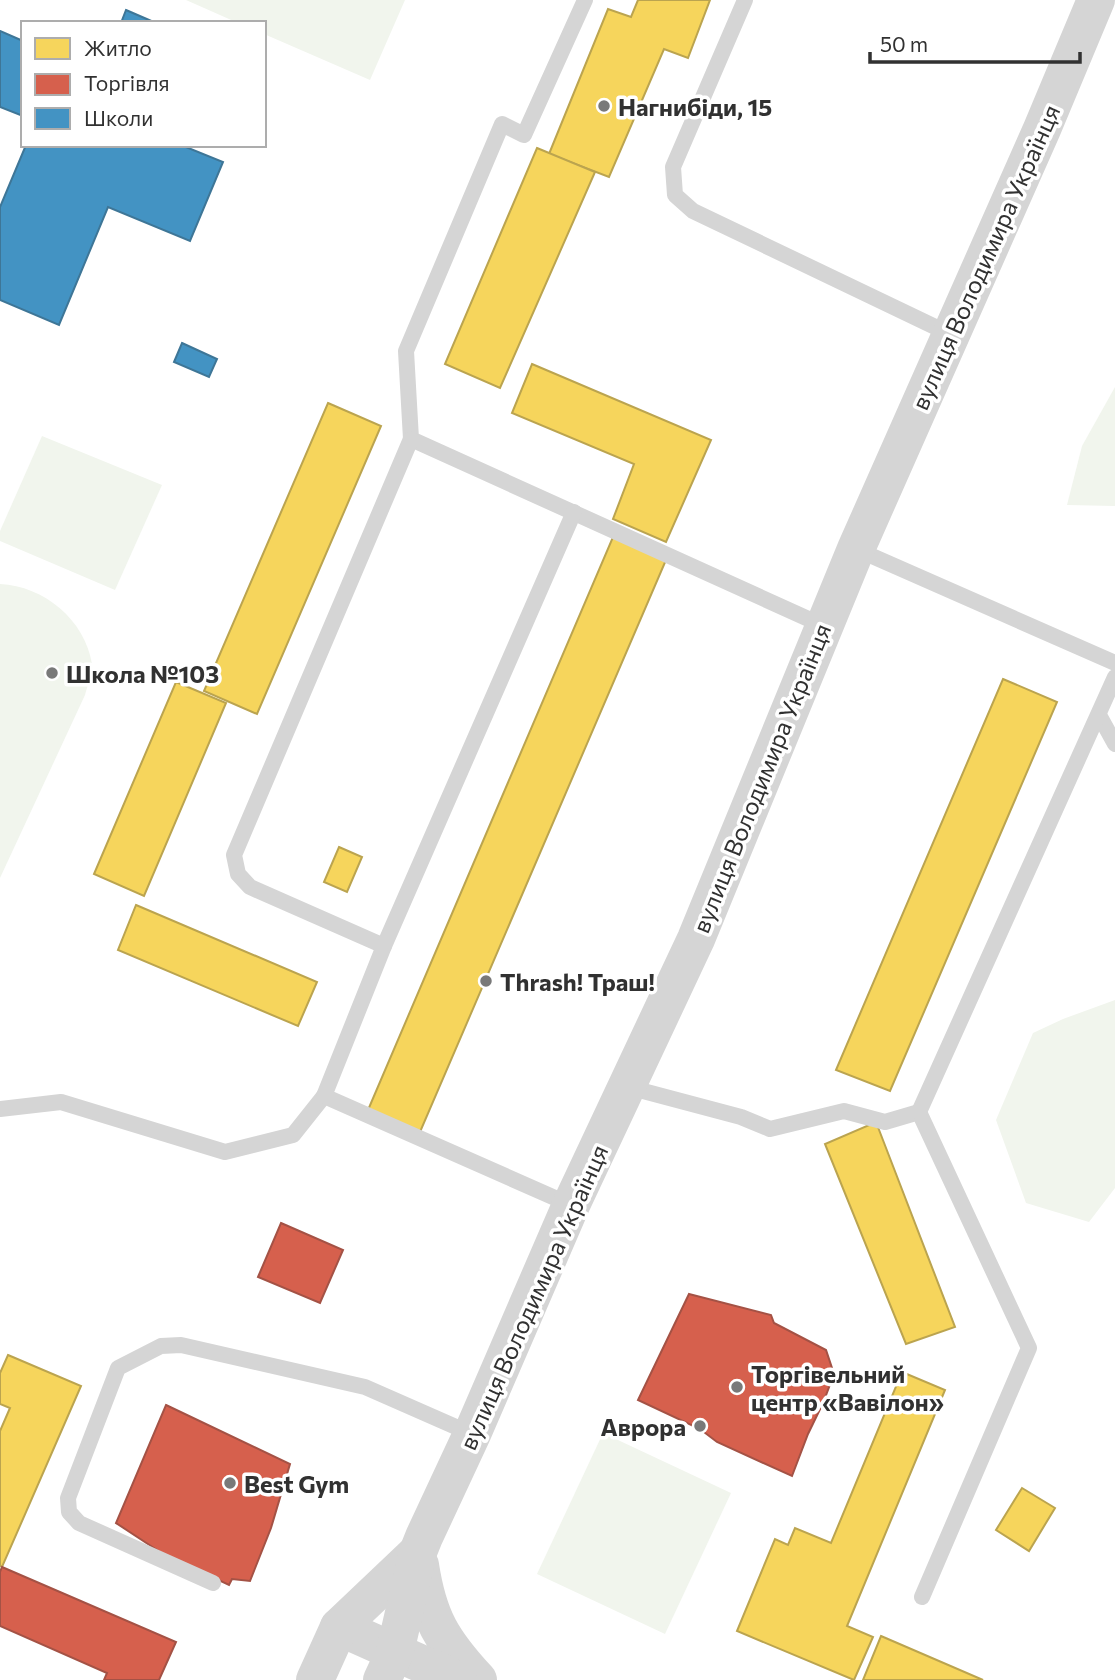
<svg xmlns="http://www.w3.org/2000/svg" width="1115" height="1680" font-family="Commissioner,sans-serif">
  <rect width="100%" height="100%" fill="#fff"/>
  <g fill="#f1f5ed">
    <polygon points="186,0 405,0 370,80 264,34 264,23 238,23"/>
    <polygon points="1115,387 1115,506 1067,505 1082,446"/>
    <polygon points="42,436 162,485 115,590 0,541 0,531"/>
    <path d="M0,584C44,586 85,620 92,664C94,673 87,686 85,695L0,878Z"/>
    <polygon points="1115,1000 1115,1188 1089,1222 1026,1203 996,1120 1033,1033 1063,1019"/>
    <polygon points="603,1433 731,1493 665,1634 537,1574"/>
  </g>
  <g fill="#f6d55c" stroke="#bba44f" stroke-width="2">
    <polygon points="638,0 710,0 688,58 664,49 609,177 549,154 608,9 631,17"/>
    <polygon points="537,148 595,172 500,388 445,364"/>
    <polygon points="532,364 711,440 666,542 613,519 634,464 512,413"/>
    <polygon points="328,403 381,426 257,714 204,691"/>
    <polygon points="613,537 666,560 420,1132 368,1110"/>
    <polygon points="1003,679 1057,702 890,1091 836,1070"/>
    <polygon points="176,682 226,703 144,896 94,874"/>
    <polygon points="339,847 362,857 347,892 324,882"/>
    <polygon points="136,905 317,982 298,1026 118,950"/>
    <polygon points="876,1122 955,1327 906,1344 825,1144"/>
    <polygon points="8,1355 81,1386 2,1567 0,1566 0,1431 10,1408 0,1404 0,1373"/>
    <polygon points="902,1372 945,1390 847,1626 873,1637 854,1680 737,1631 775,1539 788,1545 795,1528 831,1543"/>
    <polygon points="1022,1488 1055,1508 1029,1551 996,1530"/>
    <polygon points="881,1636 983,1680 863,1680"/>
  </g>
  <g fill="#d6604d" stroke="#a45245" stroke-width="2">
    <polygon points="281,1223 343,1250 320,1303 258,1277"/>
    <polygon points="689,1294 771,1315 774,1323 826,1350 834,1374 823,1403 808,1434 792,1476 717,1442 700,1429 638,1400"/>
    <polygon points="166,1405 290,1464 271,1528 250,1581 232,1579 229,1585 163,1554 116,1523"/>
    <polygon points="2,1567 176,1642 159,1680 104,1680 107,1673 0,1626 0,1572"/>
  </g>
  <g fill="#4393c3" stroke="#3e7697" stroke-width="2">
    <polygon points="126,10 156,23 121,23"/>
    <polygon points="0,31 23,41 23,116 0,107"/>
    <polygon points="26,145 181,145 223,162 190,241 108,207 59,325 0,300 0,207"/>
    <polygon points="182,343 217,359 209,377 174,362"/>
  </g>
  <g fill="none" stroke-linecap="round" stroke-linejoin="round">
    <g stroke="#d5d5d5" stroke-width="16">
      <polyline points="585,0 524,135 502,124 406,351 411,439 824,626"/>
      <polyline points="745,0 673,167 675,195 693,211 952,335"/>
      <polyline points="856,549 1115,663"/>
      <polyline points="1099,715 1115,744"/>
      <polyline points="384,946 250,887 238,874 234,855 411,439"/>
      <polyline points="628,1087 741,1117 770,1129 844,1111 885,1122 919,1112 1029,1348 922,1597"/>
      <polyline points="0,1109 61,1102 225,1152 293,1135 324,1096"/>
      <polyline points="919,1112 1115,677"/>
      <polyline points="571,1205 324,1096 384,946 574,512"/>
      <polyline points="213,1583 79,1523 69,1512 68,1498 118,1368 161,1346 181,1345 365,1387 472,1434"/>
    </g>
    <g stroke="#d5d5d5" stroke-width="38">
      <path d="M420,1565C428,1618 442,1641 478,1680"/>
      <polyline points="339,1627 458,1680"/>
      <polyline points="315,1680 339,1627 418,1552"/>
      <polyline points="382,1680 395,1652 418,1552 424,1537 472,1434 571,1205 696,939 856,549 1042,129 1096,0"/>
    </g>
  </g>
  <g fill="#797979" stroke="#fff" stroke-width="2.5">
    <circle cx="604" cy="106" r="7"/>
    <circle cx="52" cy="673" r="7"/>
    <circle cx="486" cy="981" r="7"/>
    <circle cx="737" cy="1387" r="7"/>
    <circle cx="700" cy="1426" r="7"/>
    <circle cx="230" cy="1483" r="7"/>
  </g>
  <g text-anchor="middle" dominant-baseline="central" stroke-width="7" stroke-linejoin="round" paint-order="stroke">
    <g font-size="24" font-weight="bold" fill="#313131" stroke="#fff" text-anchor="start">
      <text x="618" y="106">Нагнибіди, 15</text>
      <text x="66" y="673">Школа №103</text>
      <text x="500" y="981">Thrash! Траш!</text>
      <text x="751" y="1373">Торгівельний<tspan x="751" dy="28">центр «Вавілон»</tspan></text>
      <text x="686" y="1426" text-anchor="end">Аврора</text>
      <text x="244" y="1483">Best Gym</text>
    </g>
    <g font-size="24" fill="#313131" stroke="#fff">
      <text transform="translate(985 257) rotate(-66)">вулиця Володимира Українця</text>
      <text transform="translate(761 778) rotate(-68)">вулиця Володимира Українця</text>
      <text transform="translate(533 1297) rotate(-66)">вулиця Володимира Українця</text>
    </g>
  </g>
  <rect x="21" y="21" width="245" height="126" fill="#ffffff" stroke="#adadad" stroke-width="2"/>
  <rect x="35" y="38" width="35" height="21" fill="#f6d55c" stroke="#adadad" stroke-width="2"/>
  <text x="84" y="56" font-size="21" fill="#313131">Житло</text>
  <rect x="35" y="74" width="35" height="21" fill="#d6604d" stroke="#adadad" stroke-width="2"/>
  <text x="84" y="91" font-size="21" fill="#313131">Торгівля</text>
  <rect x="35" y="108" width="35" height="21" fill="#4393c3" stroke="#adadad" stroke-width="2"/>
  <text x="84" y="126" font-size="21" fill="#313131">Школи</text>
  <path d="M870 52v10h210v-10" fill="none" stroke="#313131" stroke-width="3.5"/>
  <text x="880" y="52" font-size="21" fill="#313131" stroke="#ffffff" stroke-width="5" paint-order="stroke">50 m</text>
</svg>
